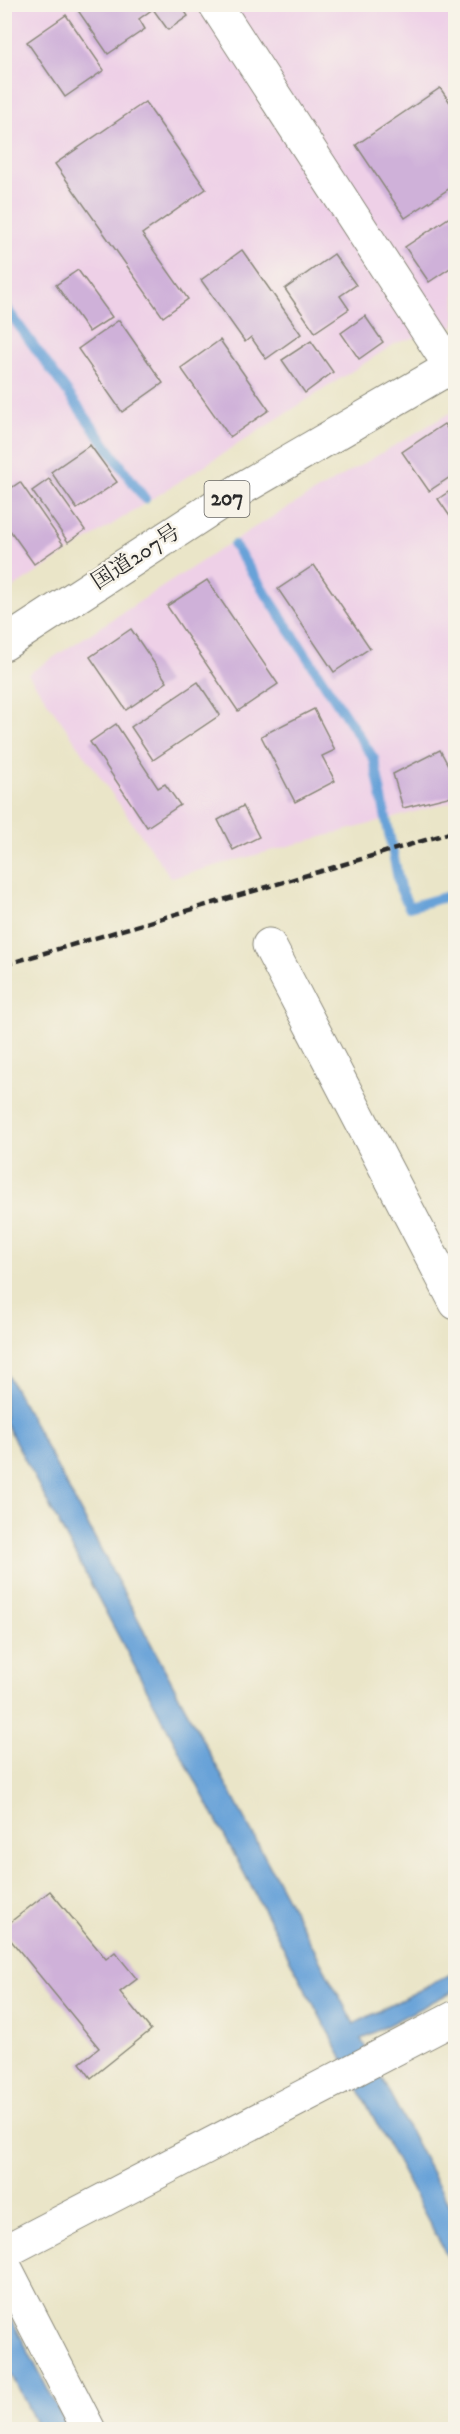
<svg xmlns="http://www.w3.org/2000/svg" width="460" height="2434" font-family="'IM FELL DW Pica','Noto Serif JP',serif">
  <rect width="100%" height="100%" fill="#f7f3e8"/>
  <filter id="ink" filterUnits="userSpaceOnUse"><feTurbulence type="fractalNoise" baseFrequency=".0167" numOctaves="2"/><feDisplacementMap in="SourceGraphic" scale="12" xChannelSelector="R" yChannelSelector="G"/><feConvolveMatrix kernelMatrix="1 2 1 2 8 2 1 2 1" color-interpolation-filters="sRGB"/></filter>
  <filter id="wash" filterUnits="userSpaceOnUse"><feTurbulence type="fractalNoise" baseFrequency=".008" numOctaves="4" result="noise"/><feDisplacementMap in="SourceGraphic" scale="24" xChannelSelector="R" yChannelSelector="G"/><feGaussianBlur stdDeviation="1.35" result="paint"/><feColorMatrix in="noise" values="0 0 0 0 0 0 0 0 0 0 0 0 0 0 0 0 0 1.4 0 .05"/><feComposite in="paint" operator="in"/></filter>
  <g filter="url(#wash)">
    <rect width="100%" height="100%" fill="#eae5c8"/>
    <g fill="#eed0e7">
      <polygon points="5,5 455,5 455,326 396,343 5,593"/>
      <polygon points="455,410 455,801 171,878 28,674 250,530"/>
    </g>
    <g fill="#68a2d8" stroke="#4a6682" stroke-width="1.5">
      <polygon points="4,1368 354,2024 455,1972 455,1990 361,2039 455,2217 455,2271 5,1422"/>
      <polygon points="5,2306 68,2429 39,2429 5,2362"/>
    </g>
    <g fill="none" stroke-linecap="round" stroke-linejoin="round">
      <g stroke="#68a2d8" stroke-width="10">
        <polyline points="4,305 145,499"/>
        <polyline points="234,545 374,759 400,888 409,907 456,894"/>
      </g>
    </g>
    <g id="blocks">
      <g fill="#cfb1d9">
        <polygon points="84,4 180,4 188,16 168,30 153,9 139,19 145,29 108,54 77,9"/>
        <polygon points="66,15 104,70 65,97 27,42"/>
        <polygon points="440,88 456,111 456,184 405,218 356,145"/>
        <polygon points="145,102 206,189 142,234 188,299 163,317 55,164"/>
        <polygon points="456,213 456,264 429,282 405,247"/>
        <polygon points="242,250 301,334 266,359 251,337 245,342 201,280"/>
        <polygon points="334,254 356,285 340,296 349,309 315,332 285,289"/>
        <polygon points="78,270 112,317 89,332 56,285"/>
        <polygon points="365,316 383,342 359,359 341,333"/>
        <polygon points="119,320 163,383 122,412 78,349"/>
        <polygon points="220,340 269,410 230,437 181,368"/>
        <polygon points="311,341 333,372 305,393 282,360"/>
        <polygon points="444,424 456,441 456,473 429,491 402,452"/>
        <polygon points="90,445 117,482 77,509 51,472"/>
        <polygon points="49,479 85,530 68,542 32,491"/>
        <polygon points="20,482 63,544 34,564 4,522 4,493"/>
        <polygon points="456,487 456,525 438,499"/>
        <polygon points="314,565 370,648 334,672 278,589"/>
        <polygon points="207,580 278,684 238,711 167,606"/>
        <polygon points="131,629 167,682 126,710 90,657"/>
        <polygon points="198,682 220,715 153,760 131,727"/>
        <polygon points="314,709 335,750 322,756 335,781 295,802 261,736"/>
        <polygon points="116,724 158,788 165,784 180,805 147,827 90,742"/>
        <polygon points="440,750 456,780 456,795 403,808 393,774"/>
        <polygon points="243,806 259,837 233,850 218,820"/>
        <polygon points="50,1891 106,1959 115,1952 137,1979 120,1992 151,2030 91,2078 80,2063 99,2048 4,1932 4,1927"/>
      </g>
    </g>
  </g>
  <g filter="url(#ink)">
    <use href="#blocks" fill-opacity="0" stroke="#8a887a" stroke-width="1.5"/>
    <g fill="none" stroke-linecap="round" stroke-linejoin="round">
      <defs>
        <g id="street">
          <polyline points="215,4 456,375"/>
          <polyline points="269,945 456,1303"/>
          <polyline points="4,2252 456,2017"/>
          <polyline points="4,2265 89,2430"/>
        </g>
        <polyline id="highway" points="4,644 246,486 456,364"/>
      </defs>
      <use href="#street" stroke="#8a887a" stroke-width="35"/>
      <use href="#highway" stroke="#8a887a" stroke-width="35"/>
      <use href="#street" stroke="#fff" stroke-width="33"/>
      <use href="#highway" stroke="#fff" stroke-width="33"/>
      <polyline stroke="#2b2b2b" stroke-width="4.5" stroke-dasharray="9 4.5" stroke-linecap="butt" points="4,965 456,831"/>
    </g>
  </g>
  <g text-anchor="middle" dominant-baseline="central" stroke-width="5" stroke-linejoin="round" paint-order="stroke">
    <rect fill="#f7f3e8" stroke="#686764" stroke-width="1.5" x="204.5" y="481" width="45" height="36" rx="4.5"/>
    <g font-size="21" font-weight="bold" fill="#2b2b2b">
      <text x="227" y="499">207</text>
    </g>
    <g font-size="22" fill="#2b2b2b" stroke="#f7f3e8">
      <text transform="translate(136 557) rotate(-33)">国道207号</text>
    </g>
  </g>
  <rect width="460" height="2434" fill="none" stroke="#f7f3e8" stroke-width="24"/>
</svg>
